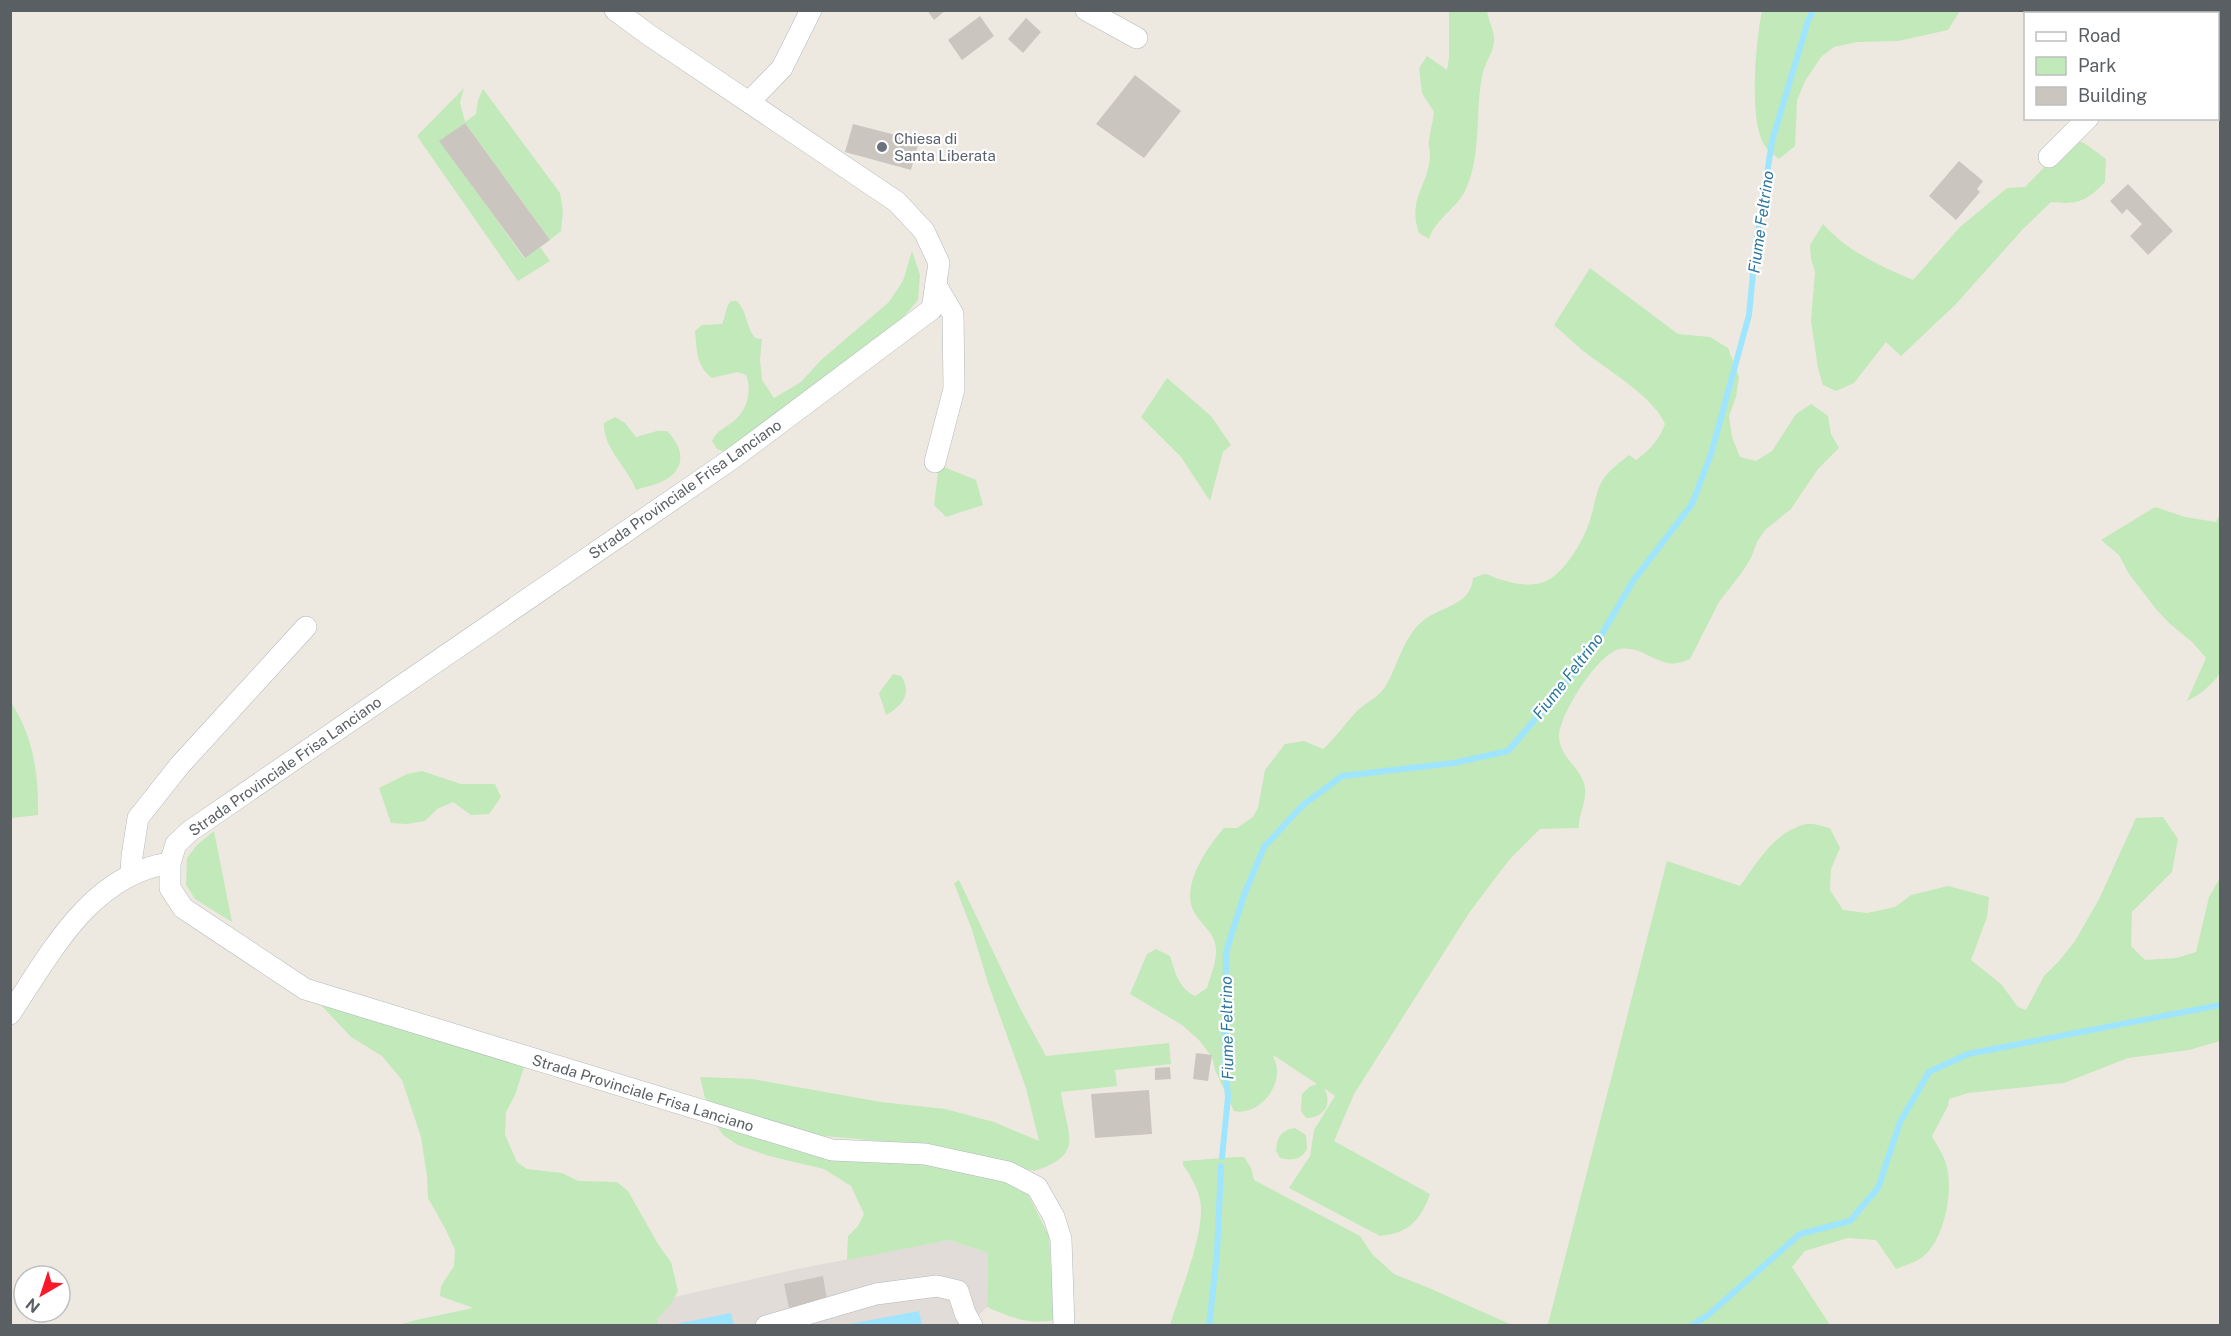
<svg xmlns="http://www.w3.org/2000/svg" width="2231" height="1336" font-family="'Public Sans',sans-serif">
  <rect width="100%" height="100%" fill="#eee9e0"/>
  <polygon fill="#e1dcd8" points="949,1240 988,1253 987,1307 968,1325 659,1325 653,1302 797,1269"/>
  <g fill="#c1e9b9">
    <path d="M1449,11H1487C1488,19 1493,28 1494,37C1495,51 1486,60 1483,72C1474,111 1483,154 1465,191C1456,209 1437,217 1429,239L1419,233C1407,197 1429,186 1430,155C1430,150 1428,145 1429,140C1430,131 1433,122 1434,112L1422,93L1419,68L1427,56L1447,70L1449,58Z"/>
    <path d="M1762,11V10L1960,11L1948,30L1898,41L1857,42L1834,47L1821,57L1805,81L1797,101L1795,146L1779,159C1774,155 1768,151 1765,146C1748,122 1756,39 1762,11Z"/>
    <polygon points="464,88 460,102 465,122 476,114 478,100 483,89 560,193 563,211 561,231 550,240 465,123 440,141 524,258 540,247 550,261 518,281 417,136"/>
    <path d="M2072,139L2084,143L2106,159L2105,182C2087,201 2078,205 2051,202L2023,229L1956,304L1901,356L1886,342L1854,383L1836,391L1823,385L1818,368L1811,321L1815,272L1811,259L1810,245L1823,224C1847,251 1880,266 1913,280L1960,227L2007,188L2025,187Z"/>
    <path d="M912,251L920,275L918,300L902,319L725,452L717,449L712,441C716,430 728,427 736,419C748,408 752,389 746,375L737,372L712,378C696,366 697,350 695,331L702,325L722,324C726,316 725,307 731,301H737C748,313 745,325 755,338L762,339L760,359L762,380L774,398L801,382L821,360L889,302L903,281Z"/>
    <path d="M1590,268L1678,334L1710,337L1728,348L1739,377L1736,397L1729,416L1732,437L1740,457L1756,461L1772,451L1796,414L1811,404L1828,416L1831,434L1839,448L1818,469L1791,509L1765,530L1757,542L1751,558L1743,571L1719,602L1690,659C1684,661 1675,665 1668,663C1652,660 1638,646 1620,649C1598,653 1559,715 1559,737C1560,759 1582,767 1585,788C1587,803 1577,818 1579,828L1540,829L1509,860L1469,913L1354,1094L1334,1141L1430,1194C1420,1221 1409,1233 1380,1236L1289,1188L1310,1156L1314,1130L1335,1096L1324,1088C1333,1104 1324,1118 1306,1118L1301,1111L1302,1094L1309,1087L1317,1084L1273,1055C1274,1059 1277,1065 1277,1069C1279,1091 1256,1116 1234,1111L1215,1070L1212,1057L1199,1040L1182,1025L1130,994L1147,954L1156,949L1170,956C1175,972 1179,989 1195,996L1207,988C1210,977 1216,964 1216,952C1217,934 1202,926 1194,912C1180,887 1207,847 1224,828H1237L1253,817L1258,808L1265,770L1285,744L1304,741L1323,749C1336,738 1345,723 1357,711C1365,703 1379,697 1385,687C1398,666 1403,636 1424,620C1442,606 1471,605 1473,578C1477,577 1482,574 1486,574C1490,575 1495,578 1499,579C1514,584 1529,587 1544,582C1565,574 1586,537 1591,516C1595,504 1596,492 1602,481C1609,470 1619,463 1629,455L1636,460C1650,450 1659,440 1665,424C1653,396 1606,369 1582,350C1572,342 1564,333 1554,325Z"/>
    <polygon points="1167,378 1211,416 1231,445 1223,452 1210,501 1181,457 1141,417"/>
    <path d="M615,417L625,423L636,437L657,431H667C686,450 686,472 659,483C651,486 644,487 636,490C628,467 603,449 604,423Z"/>
    <polygon points="939,465 976,480 983,505 946,517 934,505"/>
    <path d="M2155,507L2185,517L2216,522L2220,514V673C2212,685 2200,695 2187,701L2206,658L2192,642L2169,623L2156,609L2129,574L2119,555L2101,540Z"/>
    <path d="M893,674L901,676C913,693 902,706 886,715L879,693Z"/>
    <path d="M10,701C33,734 39,776 38,815L11,818Z"/>
    <polygon points="422,771 461,784 495,784 501,797 489,814 471,815 453,802 437,809 425,821 407,824 391,823 379,788 407,774"/>
    <path d="M2163,817L2178,839L2172,872L2132,912L2131,946L2145,960L2176,958L2196,952L2209,897L2220,878V1041L2189,1050L2128,1058L2064,1083L1968,1093L1949,1099L1948,1106L1932,1136C1936,1144 1942,1152 1945,1161C1955,1186 1945,1236 1926,1254C1918,1262 1906,1265 1896,1269L1876,1240L1848,1238L1828,1244L1805,1251L1792,1267L1830,1325H1544L1548,1324L1667,861L1740,886C1758,862 1774,831 1807,824C1814,823 1823,827 1830,828L1840,848L1831,869L1830,890L1843,910L1867,913L1895,907L1911,895L1948,886L1989,897L1987,917L1971,960L2001,984L2018,1007L2026,1010L2044,976L2059,961L2075,941L2099,899L2136,818Z"/>
    <polygon points="214,831 232,922 195,899 186,885 187,858 197,845"/>
    <path d="M959,880L1021,1010L1046,1056L1169,1043L1171,1064L1115,1070L1117,1086L1061,1092C1067,1136 1086,1154 1034,1171L913,1144L824,1136L733,1112L713,1104L705,1098L700,1077L752,1079L881,1102L945,1109L994,1122L1039,1141L1026,1088L988,983L972,930L954,883Z"/>
    <polygon points="320,1004 525,1064 515,1095 506,1112 505,1135 517,1162 527,1169 562,1173 578,1181 617,1182 628,1191 658,1244 671,1262 678,1291 670,1305 657,1319 659,1325 399,1325 416,1320 473,1308 440,1296 441,1286 454,1266 455,1250 446,1230 428,1198 427,1176 421,1137 402,1080 382,1056 351,1037"/>
    <path d="M710,1115L996,1174L1027,1192L1049,1236L1054,1320C1030,1325 1009,1317 987,1307L988,1253L949,1240L847,1260L848,1236L858,1226L864,1214L851,1186L824,1169L769,1156L738,1145L723,1135Z"/>
    <path d="M1295,1128L1306,1135L1307,1149C1301,1160 1292,1161 1280,1158L1276,1151C1277,1137 1281,1130 1295,1128Z"/>
    <path d="M1235,1157H1244L1251,1168L1254,1180L1360,1236L1372,1254L1394,1274L1429,1288L1512,1325H1170C1180,1293 1200,1245 1201,1212C1202,1195 1193,1179 1183,1165V1161Z"/>
  </g>
  <g fill="#9fe5ff">
    <polygon points="919,1311 922,1325 844,1325"/>
    <polygon points="731,1313 734,1325 671,1325"/>
  </g>
  <g fill="none" stroke-linecap="round" stroke-linejoin="round">
    <g stroke="#9fe5ff" stroke-width="6">
      <polyline points="1222,1157 1228,1097 1225,1065 1226,952 1244,895 1264,847 1303,805 1342,776 1454,763 1508,751 1558,693 1596,644 1633,581 1692,504 1711,454 1749,315 1755,253 1772,141 1808,21 1813,10"/>
      <polyline points="1209,1326 1217,1253 1221,1166"/>
      <polyline points="1691,1326 1708,1315 1800,1234 1850,1221 1878,1188 1900,1122 1929,1072 1968,1054 2220,1005"/>
    </g>
  </g>
  <g fill="#cbc5bf">
    <polygon points="927,10 946,10 934,20"/>
    <polygon points="980,16 994,36 962,60 948,40"/>
    <polygon points="1026,18 1041,32 1023,53 1008,39"/>
    <polygon points="1135,75 1181,111 1144,158 1096,124"/>
    <polygon points="465,123 550,240 525,258 439,141"/>
    <polygon points="853,124 919,141 911,170 845,152"/>
    <polygon points="1959,161 1983,181 1977,189 1980,192 1956,220 1929,196"/>
    <polygon points="2128,184 2173,231 2148,255 2130,236 2142,224 2127,209 2122,214 2110,201"/>
    <polygon points="1196,1053 1212,1055 1208,1081 1193,1079"/>
    <polygon points="1170,1067 1171,1079 1155,1080 1155,1068"/>
    <polygon points="1149,1090 1152,1134 1095,1138 1091,1094"/>
    <polygon points="823,1276 827,1300 789,1308 784,1284"/>
  </g>
  <g fill="none" stroke-linecap="round" stroke-linejoin="round">
    <defs>
      <g id="minor">
        <path id="s1" d="M615,10L649,35L897,202L924,231L939,263L932,309L733,458L190,831L176,844L170,863V888L183,908L305,989L832,1150L925,1154L1008,1172L1037,1187L1054,1217L1061,1239L1064,1326"/>
        <polyline points="1086,10 1137,38"/>
        <polyline points="2183,14 2184,10"/>
        <polyline points="749,102 782,68 811,10"/>
        <polyline points="2049,157 2088,118"/>
        <polyline points="935,462 954,389 953,314 936,285"/>
        <polyline points="131,874 132,856 138,818 180,765 306,627"/>
        <path d="M10,1014C50,954 91,874 170,863"/>
        <polyline points="766,1326 876,1294 937,1286 958,1291 965,1313 972,1326"/>
      </g>
    </defs>
    <use href="#minor" stroke="#b3b8bd" stroke-width="22"/>
    <use href="#minor" stroke="#fff" stroke-width="21"/>
  </g>
  <circle fill="#6b7280" stroke="#fff" stroke-width="2" cx="882" cy="147" r="6"/>
  <g text-anchor="middle" dominant-baseline="central" stroke-width="4.5" stroke-linejoin="round" paint-order="stroke">
    <g font-size="15" fill="#5b616d" stroke="#fff" text-anchor="start">
      <text x="894" y="138">Chiesa di<tspan x="894" dy="17">Santa Liberata</tspan></text>
    </g>
    <g font-size="15" fill="#595f63" stroke="#fff">
      <text transform="translate(685 489) rotate(-35)">Strada Provinciale Frisa Lanciano</text>
      <text transform="translate(285 766) rotate(-35)">Strada Provinciale Frisa Lanciano</text>
      <text stroke="none"><textPath href="#s1" startOffset="1958">Strada Provinciale Frisa Lanciano</textPath></text>
    </g>
    <g font-size="16" font-style="italic" fill="#2c77a0" stroke="#fff">
      <text transform="translate(1761 222) rotate(-82)">Fiume Feltrino</text>
      <text transform="translate(1568 676) rotate(-52)">Fiume Feltrino</text>
      <text transform="translate(1227 1028) rotate(-91)">Fiume Feltrino</text>
    </g>
  </g>
  <rect width="2231" height="1336" fill="none" stroke="#595f63" stroke-width="24"/>
  <rect x="2024" y="12" width="195" height="108" fill="#ffffff" stroke="#bdbfc1" stroke-width="1.5"/>
  <rect x="2036" y="32" width="30" height="9" fill="#ffffff" stroke="#bdbfc1" stroke-width="1.5"/>
  <text x="2078" y="42" font-size="18" fill="#595f63">Road</text>
  <rect x="2036" y="57" width="30" height="18" fill="#c1e9b9" stroke="#bdbfc1" stroke-width="1.5"/>
  <text x="2078" y="72" font-size="18" fill="#595f63">Park</text>
  <rect x="2036" y="87" width="30" height="18" fill="#cbc5bf" stroke="#bdbfc1" stroke-width="1.5"/>
  <text x="2078" y="102" font-size="18" fill="#595f63">Building</text>
  <g transform="translate(42 1294) rotate(219)"><circle r="28" fill="#ffffff" stroke="#bdbfc1" stroke-width="1.5"/>
  <path d="M0-4.5L10 22L0 15L-10 22Z" fill="#fc182b"/>
  <text y="-9" font-size="16" font-weight="bold" text-anchor="middle" fill="#595f63">N</text>
  </g>
</svg>
